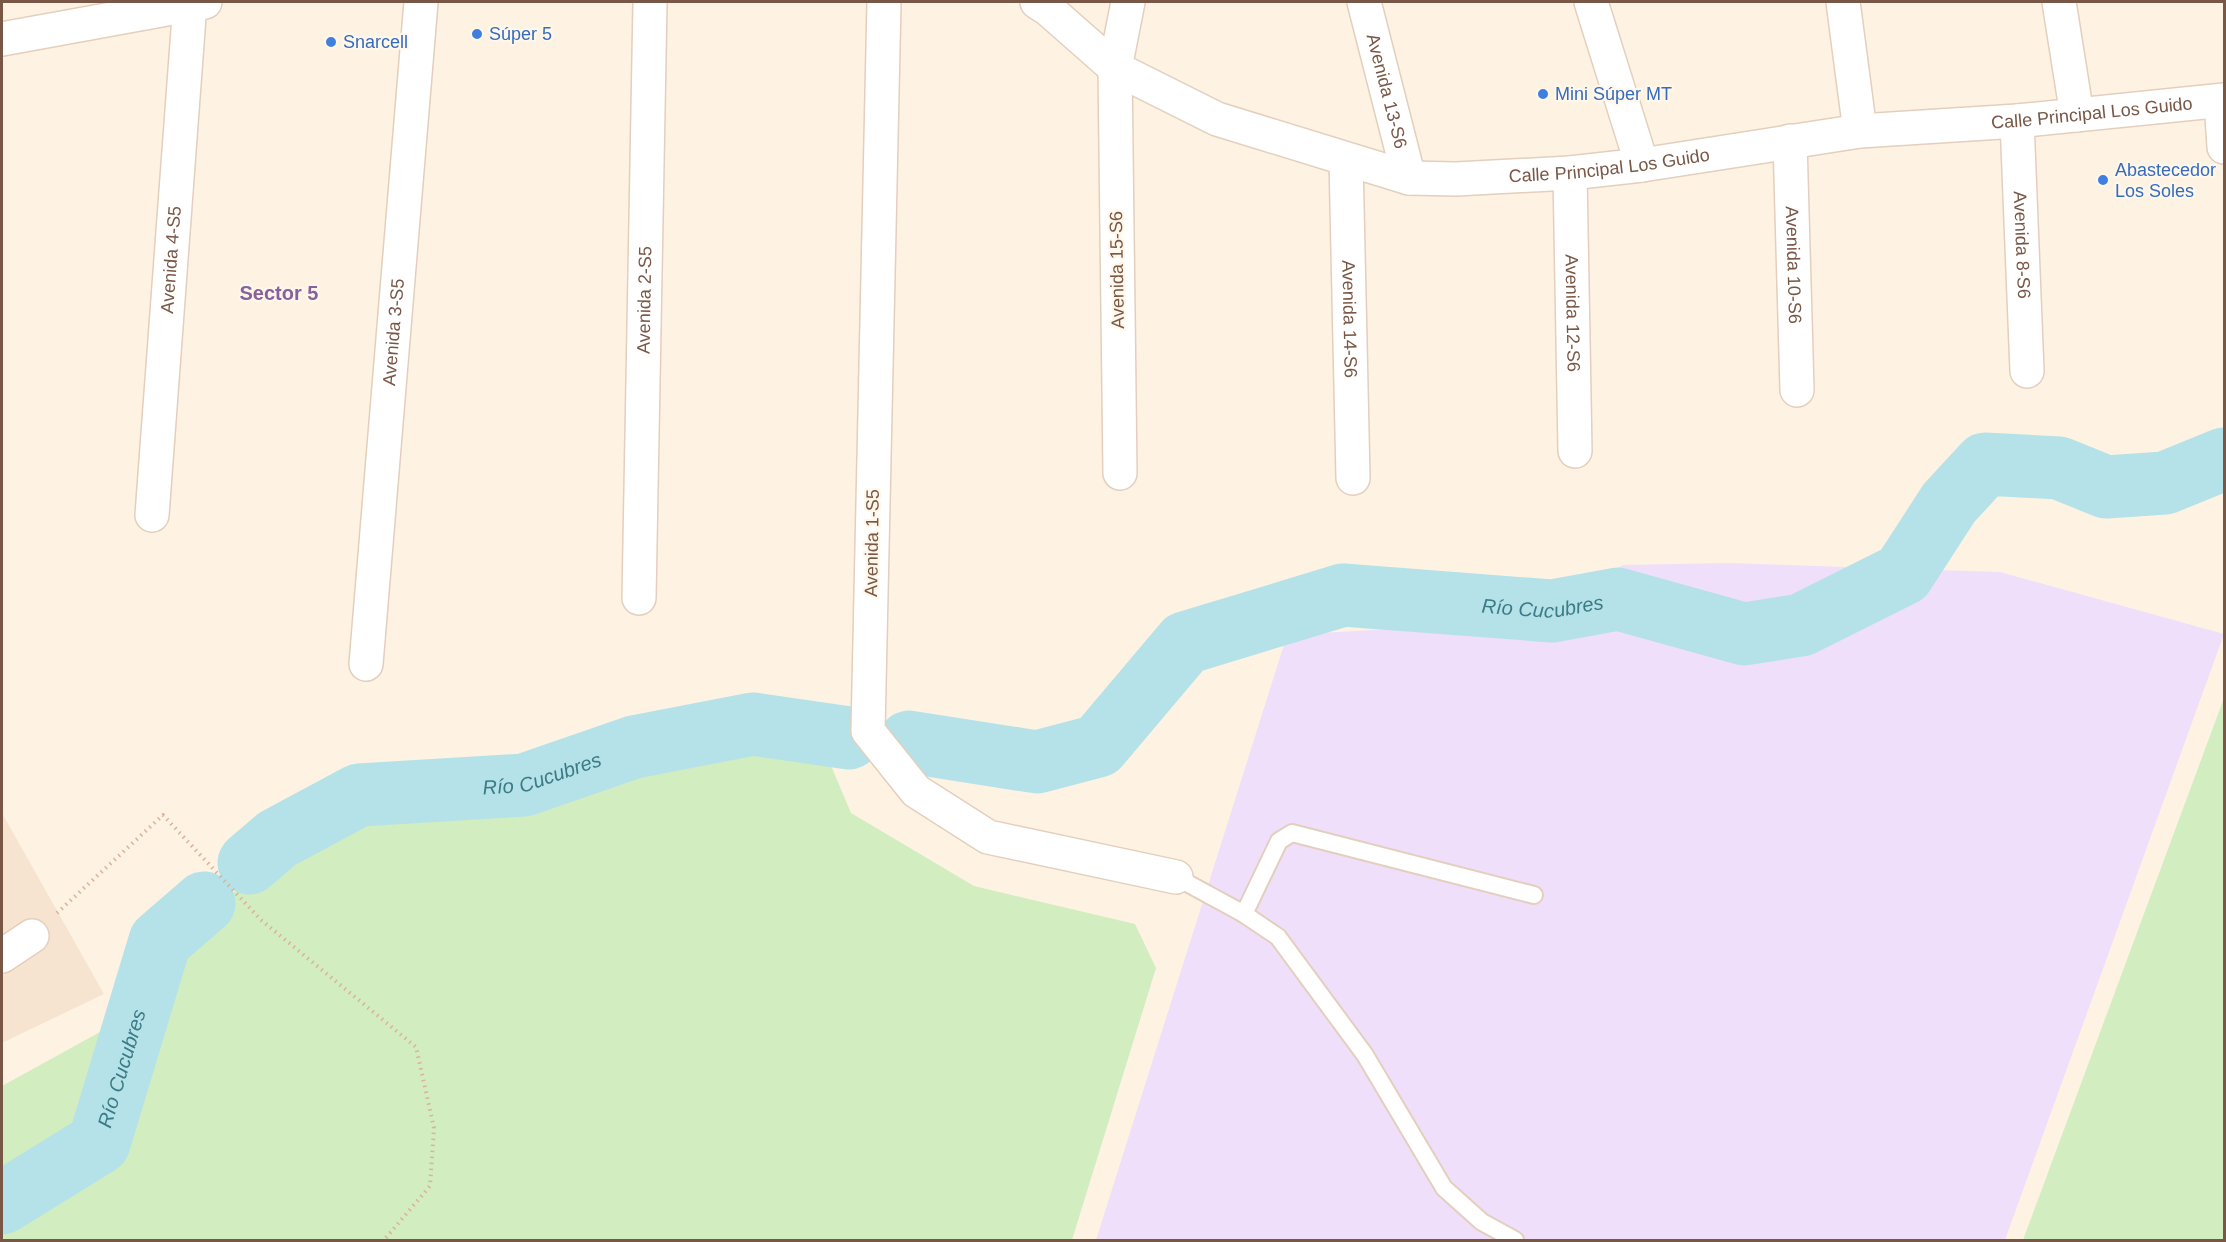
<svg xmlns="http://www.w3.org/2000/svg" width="2226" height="1242" font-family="Helvetica,sans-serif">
  <rect width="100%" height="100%" fill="#fef3e2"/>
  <polygon fill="#f6e4d0" points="2,813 104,994 2,1043"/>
  <polygon fill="#f0dffa" points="1728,563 2000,572 2224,634 2005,1240 1096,1240 1287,635 1559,619 1622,565"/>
  <g fill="#d2edbf">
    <polygon points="2224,698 2224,1240 2023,1240"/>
    <polygon points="824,749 851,813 974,886 1135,924 1156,968 1072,1240 2,1240 2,1086 100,1032 168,951 285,847 355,818 522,810 631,771 742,751"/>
  </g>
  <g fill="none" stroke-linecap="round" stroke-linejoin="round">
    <g stroke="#b5e2e9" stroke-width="63">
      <path id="s1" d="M909,742L1037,762L1098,746L1185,643L1343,595L1552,611L1618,599L1744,634L1801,625L1903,574L1949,503L1985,464L2059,468L2106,487L2165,483L2224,459"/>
      <path id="s2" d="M249,863L277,839L359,795L524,785L634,747L753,724L849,738"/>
      <path id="s3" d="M2,1203L99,1143L160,941L204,903"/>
    </g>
    <defs>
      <g id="lane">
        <polyline points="1176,877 1244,914 1278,937 1365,1055 1444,1188 1482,1222 1515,1240"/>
        <polyline points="1244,914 1279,841 1292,833 1534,895"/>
      </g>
      <g id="street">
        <polyline points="884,2 868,731 916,791 988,837 1176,877"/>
        <path id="s4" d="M1037,2L1048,9L1115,68L1217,119L1409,178L1456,179L1570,173L1642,165L1860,131L2017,121L2224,100"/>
        <path id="s5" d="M1364,2L1409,178"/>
        <polyline points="1591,2 1642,165"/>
        <polyline points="1843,2 1860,131"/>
        <polyline points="2059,2 2077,115"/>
        <polyline points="2,39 205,2"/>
        <polyline points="2221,101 2224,147"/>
        <path id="s6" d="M2017,121L2027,371"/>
        <path id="s7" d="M1790,141L1797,390"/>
        <path id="s8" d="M1346,160L1353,478"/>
        <path id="s9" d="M1570,173L1575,451"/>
        <polyline points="1120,473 1115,68 1128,2"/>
        <path id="s10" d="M152,515L190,3"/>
        <path id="s11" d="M639,598L650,2"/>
        <path id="s12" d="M366,664L421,2"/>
        <polyline points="2,956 32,936"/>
      </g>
    </defs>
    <use href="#lane" stroke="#e3cfbd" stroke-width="20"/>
    <use href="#street" stroke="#e3cfbd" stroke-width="36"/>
    <polyline stroke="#dbb39a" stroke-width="4" stroke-dasharray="1.5 4.5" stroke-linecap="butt" points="57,913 163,815 261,920 416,1047 434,1128 430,1186 384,1240"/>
    <use href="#lane" stroke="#fff" stroke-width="16"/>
    <use href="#street" stroke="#fff" stroke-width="33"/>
  </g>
  <g fill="#3f7fe0" stroke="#fff7ea" stroke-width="2">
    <circle cx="477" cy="34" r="6"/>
    <circle cx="331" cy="42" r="6"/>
    <circle cx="1543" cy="94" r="6"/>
    <circle cx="2103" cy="180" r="6"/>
  </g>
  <g text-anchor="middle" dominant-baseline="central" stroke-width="4.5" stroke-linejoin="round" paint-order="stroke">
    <g font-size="18" fill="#366cbe" stroke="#fff7ea" text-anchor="start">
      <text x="489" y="34">Súper 5</text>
      <text x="343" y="42">Snarcell</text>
      <text x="1555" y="94">Mini Súper MT</text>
      <text x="2115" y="170">Abastecedor<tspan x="2115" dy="21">Los Soles</tspan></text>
    </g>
    <g font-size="18" fill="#785746" stroke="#fff7ea">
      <text stroke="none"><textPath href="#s5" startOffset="92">Avenida 13-S6</textPath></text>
      <text stroke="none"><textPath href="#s4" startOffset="1104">Calle Principal Los Guido</textPath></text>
      <text stroke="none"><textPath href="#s4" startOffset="618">Calle Principal Los Guido</textPath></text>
      <text stroke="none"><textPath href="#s6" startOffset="124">Avenida 8-S6</textPath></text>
      <text stroke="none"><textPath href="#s10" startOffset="256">Avenida 4-S5</textPath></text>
      <text stroke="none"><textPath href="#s7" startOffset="124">Avenida 10-S6</textPath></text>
      <text transform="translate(1117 270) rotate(-91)">Avenida 15-S6</text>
      <text stroke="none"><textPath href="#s11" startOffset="298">Avenida 2-S5</textPath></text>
      <text stroke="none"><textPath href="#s9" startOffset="140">Avenida 12-S6</textPath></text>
      <text stroke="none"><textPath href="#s8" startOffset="159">Avenida 14-S6</textPath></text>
      <text stroke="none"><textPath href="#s12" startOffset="333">Avenida 3-S5</textPath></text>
      <text transform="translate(872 543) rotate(-89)">Avenida 1-S5</text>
    </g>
    <g font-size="20" font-weight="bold" fill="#88619c" stroke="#fff7ea">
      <text x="279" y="293">Sector 5</text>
    </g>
    <g font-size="20" font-style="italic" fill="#3b7b86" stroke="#fff7ea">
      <text stroke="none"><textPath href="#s1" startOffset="693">Río Cucubres</textPath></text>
      <text stroke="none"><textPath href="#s2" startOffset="315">Río Cucubres</textPath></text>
      <text stroke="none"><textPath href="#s3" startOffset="192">Río Cucubres</textPath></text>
    </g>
  </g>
  <rect width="2226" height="1242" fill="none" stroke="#785746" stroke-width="6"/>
</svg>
